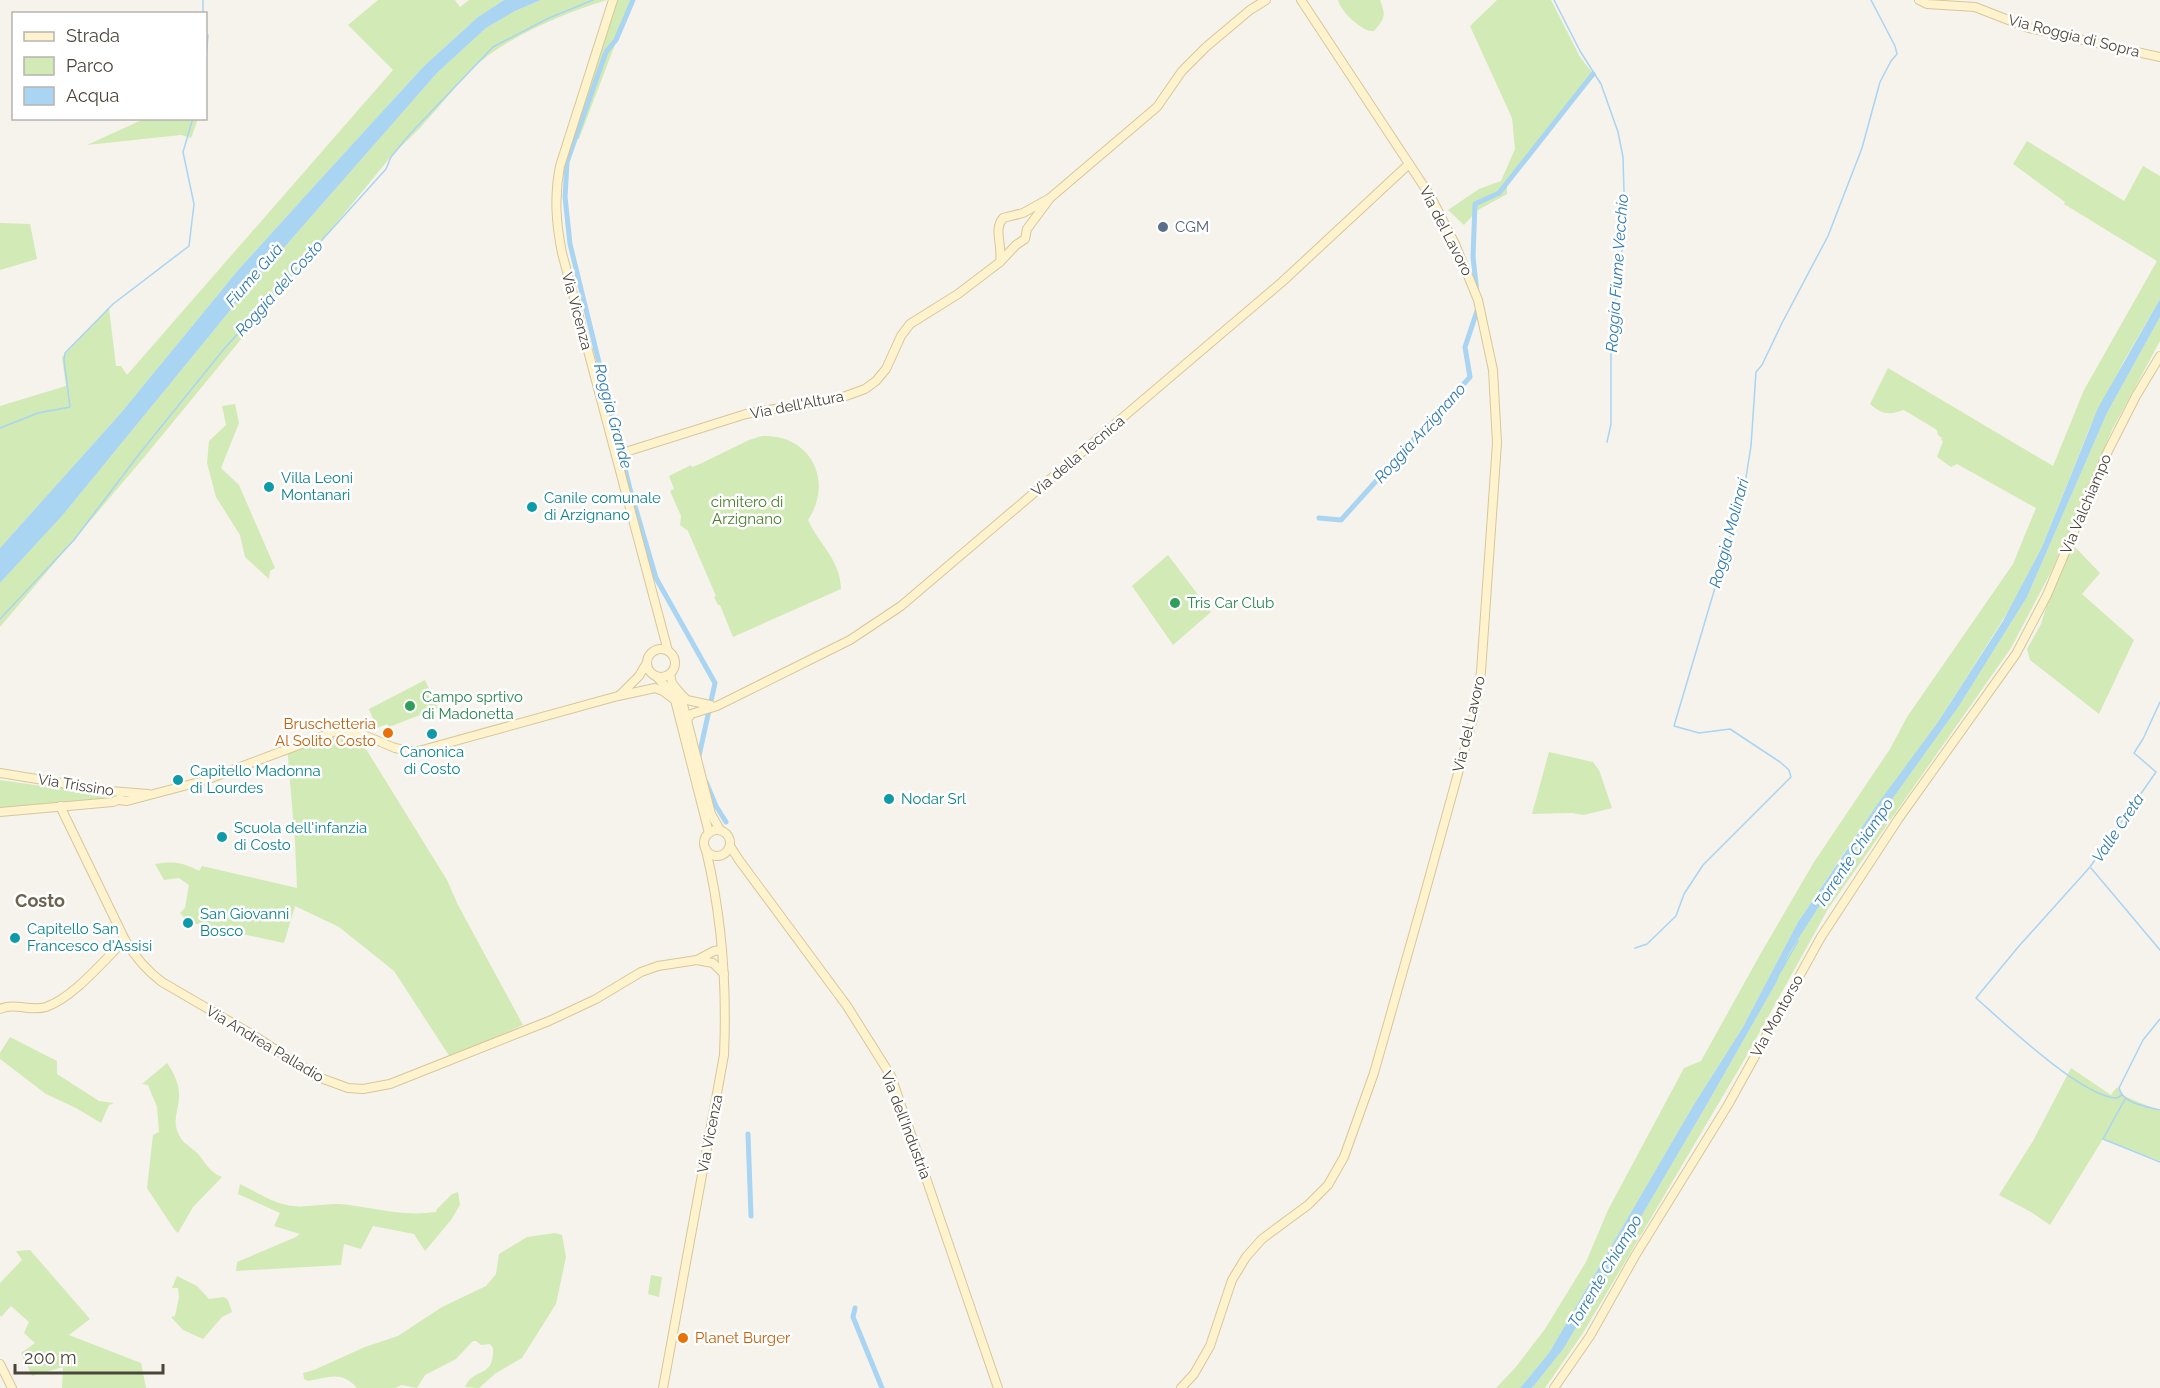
<svg xmlns="http://www.w3.org/2000/svg" width="2160" height="1388" font-family="Raleway,sans-serif">
  <rect width="100%" height="100%" fill="#f6f3ec"/>
  <g fill="#d2eab5">
    <polygon points="378,0 455,0 460,7 469,0 504,0 478,17 424,66 317,183 239,269 120,414 0,548 0,406 66,386 62,357 109,308 116,366 121,366 127,375 393,70 348,25"/>
    <path d="M541,0H607C567,12 525,30 490,54C465,72 447,99 426,121C416,133 404,143 393,154L146,455L0,627V583L62,516L246,291L437,73L486,28L515,11Z"/>
    <polygon points="617,0 632,0 579,139 574,137 610,15 613,14"/>
    <path d="M1338,0H1380C1386,16 1385,18 1374,31C1363,33 1340,11 1338,0Z"/>
    <polygon points="1497,0 1551,0 1580,57 1595,76 1565,108 1507,185 1507,194 1478,210 1464,225 1448,210 1479,189 1501,181 1515,149 1512,118 1470,26"/>
    <polygon points="146,118 198,119 191,138 181,135 87,145"/>
    <path d="M2027,141L2124,201L2143,166L2160,176V299L2124,361L2090,427L2042,547L2011,607L1938,722L1852,841L1798,922L1743,1027L1693,1106L1549,1353L1520,1388H1496L1515,1368L1545,1329L1586,1262L1608,1210L1684,1068L1701,1061L1761,953L1814,862L1890,749L1907,717L2013,564L2036,508L1957,464L1951,467L1937,457L1943,441L1941,440L1942,438L1938,435L1937,430L1904,410C1890,415 1882,415 1870,404L1888,368L2053,466L2084,390L2157,261L2064,204L2065,202L2013,164Z"/>
    <polygon points="0,223 30,224 37,259 0,270"/>
    <polygon points="2160,317 2160,341 2112,430 2052,570 2011,648 1828,909 1743,1062 1583,1333 1545,1388 1532,1388 1564,1348 1706,1106 1776,983 1790,952 1850,858 1959,706 2027,597 2107,413"/>
    <polygon points="235,404 239,423 221,468 239,485 275,568 270,571 269,579 245,557 240,535 216,497 207,463 209,441 226,425 222,406"/>
    <path d="M762,436C811,434 834,481 808,520C820,546 840,559 841,589L733,637L720,605H718L714,597L716,596L688,531L680,525L681,516L670,491L674,489L669,476L691,465L692,467L700,464L749,440Z"/>
    <polygon points="2073,545 2100,573 2082,594 2134,640 2099,714 2030,660 2027,649 2041,624 2052,589"/>
    <polygon points="1168,555 1211,612 1173,645 1132,586"/>
    <polygon points="425,680 438,708 389,727 387,724 377,728 369,709"/>
    <path d="M345,727L353,728L447,880L458,905L523,1025L450,1057L394,971L339,927L295,906L284,943L188,922L180,913L185,908L189,885L179,878L164,880L155,864C172,861 183,862 199,871L202,866L297,888L295,841L287,746Z"/>
    <polygon points="1549,752 1593,762 1599,770 1612,808 1584,815 1572,813 1532,814"/>
    <polygon points="0,780 42,786 112,790 101,801 0,810"/>
    <polygon points="10,1037 57,1061 57,1074 99,1101 114,1103 109,1105 101,1123 76,1108 46,1094 0,1059 0,1053"/>
    <path d="M167,1063C174,1073 180,1085 179,1098C178,1111 172,1122 179,1135C183,1144 193,1148 199,1155C206,1164 211,1173 222,1177L193,1207L178,1233L174,1229L147,1188L153,1135L159,1132L157,1107L148,1085L142,1084Z"/>
    <polygon points="2071,1068 2111,1095 2117,1087 2124,1096 2160,1111 2160,1161 2103,1139 2050,1225 2031,1212 1999,1195 2033,1141"/>
    <path d="M240,1184C255,1191 271,1202 287,1205C302,1209 323,1203 339,1204C373,1207 400,1217 436,1212L437,1209L452,1194L458,1192L460,1205L451,1220L425,1251L414,1234L373,1226L361,1249L344,1244L341,1265L236,1271L237,1262L296,1237L300,1234L274,1226L280,1213L238,1194Z"/>
    <path d="M555,1233L562,1235L566,1257L556,1304L522,1358L496,1373L479,1388L465,1387C474,1366 494,1380 493,1348L490,1344L481,1345L476,1341H473L456,1359L425,1375L417,1388L402,1385L395,1388H357C341,1370 329,1378 308,1381L304,1379L303,1373L314,1370L365,1347L398,1336L442,1307L486,1286L496,1274L499,1254L527,1237Z"/>
    <polygon points="30,1250 90,1319 69,1335 141,1363 146,1388 62,1388 63,1367 32,1376 21,1353 35,1343 24,1333 29,1322 11,1306 1,1317 0,1315 0,1283 22,1260 16,1251"/>
    <polygon points="651,1275 662,1277 659,1297 648,1294"/>
    <polygon points="177,1276 197,1286 209,1299 224,1297 228,1300 232,1312 222,1317 203,1339 183,1330 171,1317 175,1316 179,1297 178,1288 172,1288"/>
  </g>
  <g fill="#a9d4f2">
    <polygon points="504,0 541,0 515,11 486,28 437,73 246,291 62,516 0,583 0,548 120,414 239,269 317,183 424,66 478,17"/>
    <polygon points="2160,299 2160,317 2107,413 2027,597 1959,706 1850,858 1790,952 1776,983 1706,1106 1564,1348 1532,1388 1520,1388 1549,1353 1693,1106 1743,1027 1798,922 1877,805 1938,722 2003,621 2042,547 2098,408"/>
  </g>
  <g fill="none" stroke-linecap="round" stroke-linejoin="round">
    <g stroke="#a9d4f2" stroke-width="1.5">
      <polyline points="203,0 203,14"/>
      <polyline points="1554,0 1580,51 1601,84 1618,132 1623,157 1625,226 1616,299 1611,316 1611,424 1607,442"/>
      <polyline points="206,34 208,35 206,60"/>
      <polyline points="0,428 38,413 70,407 64,360 65,353 113,304 189,246 194,204 183,152 193,118"/>
      <polyline points="0,619 74,540 140,453 224,349 386,169 391,157 409,135 493,47 549,18 593,0"/>
      <polyline points="2091,868 2160,950"/>
      <polyline points="1635,948 1647,944 1676,916 1684,894 1703,865 1791,777 1789,770 1780,762 1730,729 1699,733 1674,726 1744,490 1751,446 1756,372 1762,365 1782,323 1828,236 1862,148 1880,82 1891,61 1897,54 1895,46 1871,0"/>
      <polyline points="1781,971 1798,941"/>
      <path d="M2160,1019L2143,1040L2119,1088C2123,1104 2146,1106 2160,1110"/>
      <path d="M2122,1095L2117,1098C2083,1098 2003,1022 1976,998L2019,946L2090,867L2156,772L2134,753L2143,739L2160,702"/>
      <polyline points="2125,1099 2103,1139 2160,1162"/>
    </g>
    <g stroke="#a9d4f2" stroke-width="5">
      <polyline points="633,0 616,40 606,52 567,162 565,197 570,244 630,489 656,578 715,683 699,756"/>
      <polyline points="1477,293 1473,257 1475,204 1499,193 1593,74"/>
      <polyline points="1319,518 1341,520 1470,377 1465,347 1478,308"/>
      <polyline points="706,782 716,806 726,822"/>
      <polyline points="748,1134 751,1216"/>
      <polyline points="855,1308 853,1317 882,1388"/>
    </g>
    <defs>
      <g id="secondary">
        <path d="M613,0L560,166C554,197 556,223 562,253L668,651"/>
        <polyline points="1919,0 1927,4 1975,7 2029,28 2160,57"/>
        <path d="M1000,262C1003,245 993,230 1003,218L1023,213L1050,198L1157,107L1182,71L1206,47L1250,10L1266,0"/>
        <polyline points="616,455 746,414 843,397 865,389 876,381 886,369 901,336 910,324 958,294 1000,262 1016,245 1025,239 1027,229 1050,198"/>
        <circle cx="661" cy="663" r="14"/>
        <polyline points="670,674 672,683 680,693 711,814 720,830"/>
        <polyline points="657,677 668,689 675,700 709,833"/>
        <polyline points="680,693 687,700 710,705"/>
        <polyline points="620,695 639,676 646,664"/>
        <polyline points="687,720 691,714 717,706 850,640 901,606 1282,282 1409,164"/>
        <polyline points="0,773 110,791 148,794"/>
        <polyline points="118,800 127,801 203,781 336,731 359,733 395,748 415,752 618,696 655,688 663,691 675,700"/>
        <path d="M60,806L125,940C135,957 146,970 162,982L253,1035L318,1077L348,1088L363,1089L390,1084L549,1021L596,999L641,972L658,966L697,960L713,963L724,974"/>
        <polyline points="0,812 113,802 120,799"/>
        <circle cx="717" cy="843" r="13"/>
        <polyline points="730,846 739,860 847,1006 891,1076 998,1388"/>
        <polyline points="697,960 714,951 722,950"/>
        <path d="M0,1009C16,1002 30,1012 46,1007C74,997 103,961 125,940"/>
        <polyline points="0,1364 12,1388"/>
        <path d="M663,1388L724,1055C727,987 722,917 706,850"/>
        <polyline points="1181,1388 1194,1374 1210,1346 1232,1280 1246,1257 1262,1239 1308,1205 1328,1185 1344,1157 1374,1073 1425,893 1473,719 1481,672 1497,443 1493,370 1478,300 1455,244 1431,197 1301,0"/>
        <polyline points="1554,1388 1590,1336 1635,1256 1728,1105 1821,937 1899,818 2016,654 2047,595 2108,451 2136,396 2160,356"/>
      </g>
    </defs>
    <use href="#secondary" stroke="#d6c79b" stroke-width="10"/>
    <use href="#secondary" stroke="#fff3cd" stroke-width="8"/>
  </g>
  <circle fill="#5c6f8a" stroke="#fff" stroke-width="2" cx="1163" cy="227" r="6"/>
  <g fill="#0f9aa8" stroke="#fff" stroke-width="2">
    <circle cx="269" cy="487" r="6"/>
    <circle cx="532" cy="507" r="6"/>
    <circle cx="432" cy="734" r="6"/>
    <circle cx="178" cy="780" r="6"/>
    <circle cx="889" cy="799" r="6"/>
    <circle cx="222" cy="837" r="6"/>
    <circle cx="188" cy="923" r="6"/>
    <circle cx="15" cy="938" r="6"/>
  </g>
  <g fill="#2e9e5b" stroke="#fff" stroke-width="2">
    <circle cx="1175" cy="603" r="6"/>
    <circle cx="410" cy="706" r="6"/>
  </g>
  <g fill="#e8710a" stroke="#fff" stroke-width="2">
    <circle cx="388" cy="733" r="6"/>
    <circle cx="683" cy="1338" r="6"/>
  </g>
  <g text-anchor="middle" dominant-baseline="central" stroke-width="5" stroke-linejoin="round" paint-order="stroke">
    <g font-size="15" fill="#4b4439" stroke="#fff">
      <text transform="translate(2074 36) rotate(14)">Via Roggia di Sopra</text>
      <text transform="translate(1446 231) rotate(63)">Via del Lavoro</text>
      <text transform="translate(577 311) rotate(75)">Via Vicenza</text>
      <text transform="translate(797 405) rotate(-11)">Via dell'Altura</text>
      <text transform="translate(1078 456) rotate(-40)">Via della Tecnica</text>
      <text transform="translate(2086 504) rotate(-67)">Via Valchiampo</text>
      <text transform="translate(1469 724) rotate(-77)">Via del Lavoro</text>
      <text transform="translate(76 785) rotate(9)">Via Trissino</text>
      <text transform="translate(1777 1016) rotate(-61)">Via Montorso</text>
      <text transform="translate(265 1044) rotate(31)">Via Andrea Palladio</text>
      <text transform="translate(906 1125) rotate(69)">Via dell'Industria</text>
      <text transform="translate(710 1134) rotate(-79)">Via Vicenza</text>
    </g>
    <g font-size="15" fill="#4e5e75" stroke="#fff" text-anchor="start">
      <text x="1175" y="227">CGM</text>
    </g>
    <g font-size="15" fill="#0d838f" stroke="#fff" text-anchor="start">
      <text x="281" y="478">Villa Leoni<tspan x="281" dy="17">Montanari</tspan></text>
      <text x="544" y="498">Canile comunale<tspan x="544" dy="17">di Arzignano</tspan></text>
      <text x="432" y="752" text-anchor="middle">Canonica<tspan x="432" dy="17">di Costo</tspan></text>
      <text x="190" y="771">Capitello Madonna<tspan x="190" dy="17">di Lourdes</tspan></text>
      <text x="901" y="799">Nodar Srl</text>
      <text x="234" y="828">Scuola dell'infanzia<tspan x="234" dy="17">di Costo</tspan></text>
      <text x="200" y="914">San Giovanni<tspan x="200" dy="17">Bosco</tspan></text>
      <text x="27" y="929">Capitello San<tspan x="27" dy="17">Francesco d'Assisi</tspan></text>
    </g>
    <g font-size="15" fill="#4a7f2a" stroke="#fff">
      <text x="747" y="502">cimitero di<tspan x="747" dy="17">Arzignano</tspan></text>
    </g>
    <g font-size="15" fill="#27864d" stroke="#fff" text-anchor="start">
      <text x="1187" y="603">Tris Car Club</text>
      <text x="422" y="697">Campo sprtivo<tspan x="422" dy="17">di Madonetta</tspan></text>
    </g>
    <g font-size="15" fill="#c56008" stroke="#fff" text-anchor="end">
      <text x="376" y="724">Bruschetteria<tspan x="376" dy="17">Al Solito Costo</tspan></text>
      <text x="695" y="1338" text-anchor="start">Planet Burger</text>
    </g>
    <g font-size="16" font-style="italic" fill="#2e7ab2" stroke="#fff">
      <text transform="translate(1617 273) rotate(-86)">Roggia Fiume Vecchio</text>
      <text transform="translate(254 275) rotate(-49)">Fiume Guà</text>
      <text transform="translate(279 288) rotate(-48)">Roggia del Costo</text>
      <text transform="translate(613 416) rotate(75)">Roggia Grande</text>
      <text transform="translate(1420 433) rotate(-48)">Roggia Arzignano</text>
      <text transform="translate(1729 533) rotate(-75)">Roggia Molinari</text>
      <text transform="translate(2118 828) rotate(-56)">Valle Creta</text>
      <text transform="translate(1854 853) rotate(-56)">Torrente Chiampo</text>
      <text transform="translate(1605 1271) rotate(-59)">Torrente Chiampo</text>
    </g>
    <g font-size="18" font-weight="bold" fill="#6e6250" stroke="#fff">
      <text x="40" y="900">Costo</text>
    </g>
  </g>
  <rect x="12" y="12" width="195" height="108" fill="#ffffff" stroke="#b7b4b0" stroke-width="1.5"/>
  <rect x="24" y="32" width="30" height="9" fill="#fff3cd" stroke="#b7b4b0" stroke-width="1.5"/>
  <text x="66" y="42" font-size="18" fill="#4b4439">Strada</text>
  <rect x="24" y="57" width="30" height="18" fill="#d2eab5" stroke="#b7b4b0" stroke-width="1.5"/>
  <text x="66" y="72" font-size="18" fill="#4b4439">Parco</text>
  <rect x="24" y="87" width="30" height="18" fill="#a9d4f2" stroke="#b7b4b0" stroke-width="1.5"/>
  <text x="66" y="102" font-size="18" fill="#4b4439">Acqua</text>
  <path d="M15 1364v9h148v-9" fill="none" stroke="#4b4439" stroke-width="3"/>
  <text x="24" y="1364" font-size="18" fill="#4b4439" stroke="#ffffff" stroke-width="4.5" paint-order="stroke">200 m</text>
</svg>
